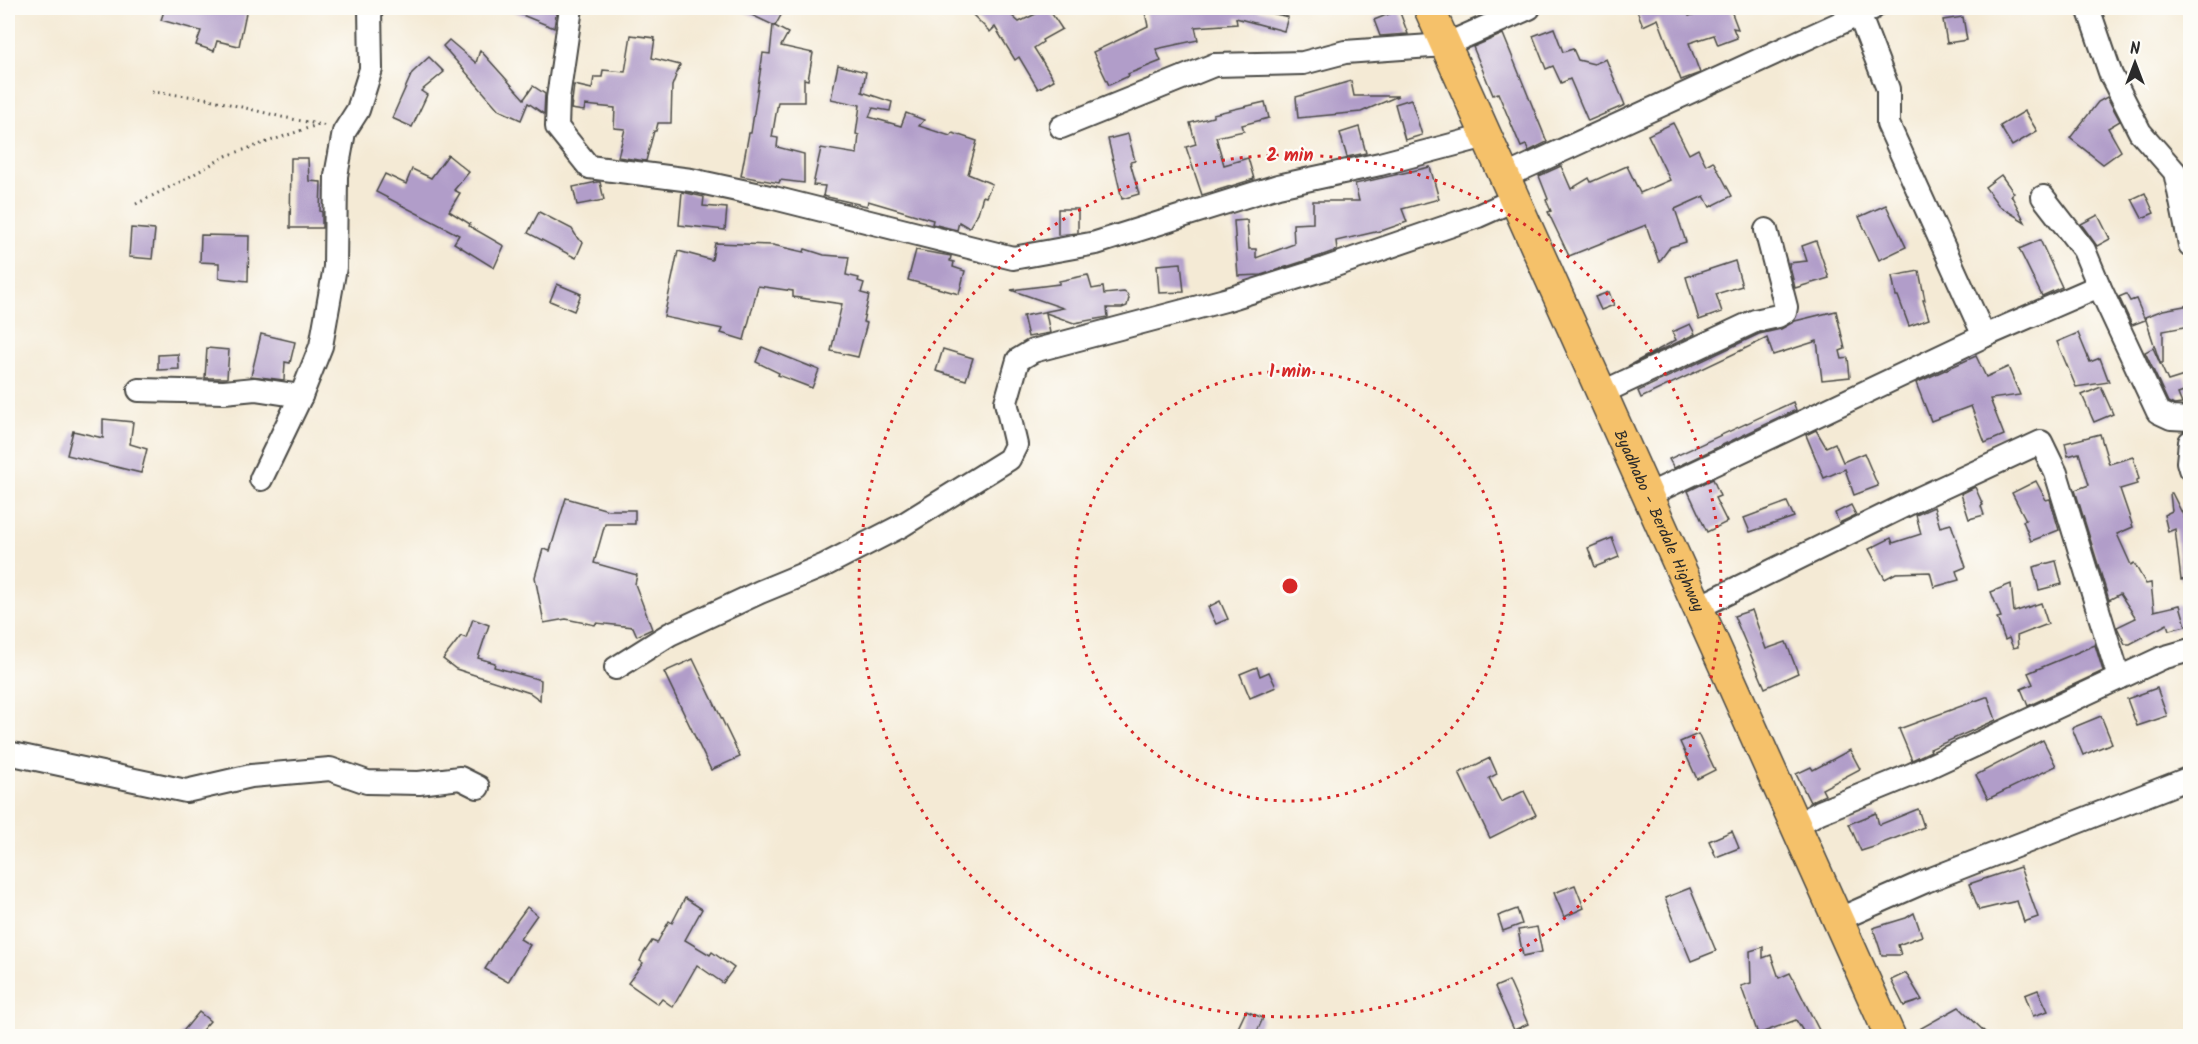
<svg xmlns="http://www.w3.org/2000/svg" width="2198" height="1044" font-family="Kalam,sans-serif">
  <rect width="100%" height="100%" fill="#fdfcf7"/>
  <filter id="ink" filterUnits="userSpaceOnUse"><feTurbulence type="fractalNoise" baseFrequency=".0167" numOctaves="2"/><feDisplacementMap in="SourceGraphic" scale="12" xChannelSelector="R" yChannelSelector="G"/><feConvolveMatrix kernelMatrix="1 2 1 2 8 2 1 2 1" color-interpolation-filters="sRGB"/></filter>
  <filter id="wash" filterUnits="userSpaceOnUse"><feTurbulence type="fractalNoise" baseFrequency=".008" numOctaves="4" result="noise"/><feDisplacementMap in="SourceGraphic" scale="24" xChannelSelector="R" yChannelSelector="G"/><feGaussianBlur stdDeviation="1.35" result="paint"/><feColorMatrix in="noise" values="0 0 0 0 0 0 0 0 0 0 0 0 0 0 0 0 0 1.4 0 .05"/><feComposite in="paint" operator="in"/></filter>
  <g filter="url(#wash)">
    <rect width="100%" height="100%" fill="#f4ead5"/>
    <g id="blocks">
      <g fill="#b19dc9">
        <polygon points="165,8 247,8 239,46 217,41 214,51 196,45 201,31 161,20"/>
        <polygon points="505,8 557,8 554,28"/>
        <polygon points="737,8 785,8 775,26"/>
        <polygon points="966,8 1003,8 1019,22 1048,8 1062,29 1042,40 1043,42 1034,48 1054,80 1038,89 1019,57 1015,60 995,27 990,32"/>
        <polygon points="1144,8 1251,8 1288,17 1284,31 1236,18 1237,24 1195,27 1198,40 1156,49 1161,61 1128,74 1129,76 1109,85 1093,52 1148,26"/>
        <polygon points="1636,8 1686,8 1689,16 1714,8 1730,8 1738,29 1733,28 1737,38 1718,45 1714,35 1689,43 1700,73 1681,80 1658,19 1643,26"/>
        <polygon points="1399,10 1408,34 1380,36 1374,20"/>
        <polygon points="1963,17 1967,40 1947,43 1943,20"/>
        <polygon points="773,25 788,33 781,46 813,53 808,80 804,79 804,102 778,102 772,137 778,138 777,147 804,154 804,183 780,180 779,183 741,176 749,133 751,133 763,53 770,54"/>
        <polygon points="1554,28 1563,52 1573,49 1578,60 1594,64 1606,59 1625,105 1588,121 1570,79 1561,83 1553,66 1546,69 1533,36"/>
        <polygon points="1503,34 1547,142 1529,151 1526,145 1521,147 1498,93 1493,95 1473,47"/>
        <polygon points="631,35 655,38 652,58 680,65 672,86 671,123 658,123 656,131 654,131 646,161 618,157 625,129 614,128 615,108 585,105 584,111 571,109 574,85 592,89 594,77 602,77 603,70 625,72"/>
        <polygon points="449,40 476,63 480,50 524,99 533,86 545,94 544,114 528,103 521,120 499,110 443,46"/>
        <polygon points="429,57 444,72 421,91 427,95 412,127 392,118 412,73"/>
        <polygon points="838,65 866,72 862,92 892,102 890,111 873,108 869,117 901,126 906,113 924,120 919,126 950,136 953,133 977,141 968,174 992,184 986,197 983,196 978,213 969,228 959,222 957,230 932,224 933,220 868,201 867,206 823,196 825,186 813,185 821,148 857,154 859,135 856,134 860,105 831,99"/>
        <polygon points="1351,81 1354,96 1398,96 1361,112 1298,118 1296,97"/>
        <polygon points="2107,97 2120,121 2108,128 2121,151 2103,164 2070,138 2098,102"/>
        <polygon points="1411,99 1422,135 1405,140 1395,104"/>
        <polygon points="1265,102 1269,118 1242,125 1244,131 1216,137 1224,165 1248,158 1254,179 1202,195 1186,147 1196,144 1190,123 1213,117 1213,114"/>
        <polygon points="2025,111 2037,131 2012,146 2000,126"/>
        <polygon points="1673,123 1689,154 1698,149 1706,165 1713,161 1732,196 1710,207 1704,196 1675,209 1686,242 1670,247 1659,262 1646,225 1569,256 1548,212 1551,211 1546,200 1548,199 1539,176 1561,166 1571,189 1589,178 1591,182 1627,166 1640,193 1670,180 1648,135"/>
        <polygon points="1359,127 1366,153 1347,157 1340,133"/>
        <polygon points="1128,134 1135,161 1130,162 1139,194 1122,199 1108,139"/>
        <polygon points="448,155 469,172 454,190 460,193 449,211 470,224 469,226 504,246 494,268 454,243 459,235 376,192 385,174 406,184 412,169 431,178"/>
        <polygon points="291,158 308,158 309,181 321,182 320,211 322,212 322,228 290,228"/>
        <polygon points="1430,167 1439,199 1402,209 1407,222 1384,230 1336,241 1337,250 1320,256 1261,275 1238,276 1234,221 1247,220 1249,249 1256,249 1256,258 1294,244 1293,224 1313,223 1313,201 1359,201 1355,184"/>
        <polygon points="2001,175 2014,193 2011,195 2025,222 1999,206 1985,187"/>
        <polygon points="597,182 600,182 604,200 577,205 573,187"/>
        <polygon points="682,192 704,197 703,206 727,208 725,230 679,225"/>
        <polygon points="2145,193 2154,213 2142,218 2132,199"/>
        <polygon points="1886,205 1906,247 1879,260 1859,217"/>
        <polygon points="1058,209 1078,209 1078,233 1058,235"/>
        <polygon points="539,212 572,229 578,239 583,242 576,258 528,233"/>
        <polygon points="2098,215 2110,239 2097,246 2081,224"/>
        <polygon points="131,228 155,230 152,259 129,257"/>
        <polygon points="201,235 249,236 248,281 219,278 219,263 200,262"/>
        <polygon points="2040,240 2062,287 2042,296 2019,249"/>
        <polygon points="1816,241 1829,278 1795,288 1789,263 1807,261 1802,246"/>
        <polygon points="715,243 773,245 804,252 805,249 824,255 849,257 846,275 859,278 858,281 864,283 861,293 869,295 863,322 867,323 858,357 831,351 842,304 793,297 793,291 758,286 744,340 721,333 723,329 664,317 678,251 712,260"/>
        <polygon points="916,250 951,256 950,261 954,262 953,267 965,271 959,294 908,280"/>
        <polygon points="1735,261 1742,286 1716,294 1722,312 1699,320 1686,277"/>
        <polygon points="1181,263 1184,292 1159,293 1157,265"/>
        <polygon points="1919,271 1925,300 1923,300 1929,319 1909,326 1898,296 1896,296 1892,276"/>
        <polygon points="1088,275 1092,289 1103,287 1104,294 1124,292 1127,294 1129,298 1127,306 1122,308 1107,308 1108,317 1074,323 1046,313 1050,333 1028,337 1023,316 1063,308 1011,290 1059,284 1059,281"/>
        <polygon points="557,284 581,294 574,311 550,301"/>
        <polygon points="1609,292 1614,305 1601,310 1595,297"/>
        <polygon points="2126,294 2130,301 2136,299 2145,320 2132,325 2119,297"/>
        <polygon points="2190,305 2190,326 2163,331 2163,363 2160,363 2145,317 2163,310"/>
        <polygon points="1836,311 1845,349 1840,351 1842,359 1848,358 1850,377 1822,380 1817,341 1773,355 1767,338 1641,398 1638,391 1759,334 1781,329 1795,321"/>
        <polygon points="1690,324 1695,334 1628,366 1676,340 1672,332"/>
        <polygon points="2078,333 2090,362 2100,358 2109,382 2076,387 2057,342"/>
        <polygon points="261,334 295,342 290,363 285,362 284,380 251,376"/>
        <polygon points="762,347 819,370 812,388 778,375 779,373 756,362"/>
        <polygon points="207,348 229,350 227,378 205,378"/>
        <polygon points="2153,348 2168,381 2184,376 2189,390 2178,394 2182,404 2174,405 2168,402 2145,352"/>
        <polygon points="943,349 973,358 966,380 936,371"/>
        <polygon points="178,354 179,369 158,370 158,355"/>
        <polygon points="1976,356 1986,377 2008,367 2020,395 1990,399 2004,435 1985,443 1971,406 1931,421 1916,383"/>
        <polygon points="2101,387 2113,414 2094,422 2082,395"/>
        <polygon points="1793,402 1796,410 1674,468 1669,459"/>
        <polygon points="103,419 133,422 130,444 147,449 141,473 67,455 73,431 103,438"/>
        <polygon points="1816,430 1826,447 1835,443 1843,462 1864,453 1878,486 1854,495 1845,469 1824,478 1806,435"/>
        <polygon points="2100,434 2109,464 2133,457 2139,479 2137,480 2137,484 2120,489 2133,527 2117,534 2131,565 2134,563 2146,584 2151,583 2154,611 2180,605 2186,626 2169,630 2167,624 2130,644 2125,644 2117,627 2136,618 2120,594 2109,600 2075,490 2089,485 2079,453 2068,456 2065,443"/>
        <polygon points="1713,479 1720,496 1715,498 1727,522 1707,532 1688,491"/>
        <polygon points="2036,481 2046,500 2050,499 2059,530 2031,541 2023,521 2026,520 2012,493"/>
        <polygon points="1975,487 1983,505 1981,506 1984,515 1969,519 1961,494"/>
        <polygon points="2170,493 2172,493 2190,529 2190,579 2181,580 2175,529 2168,532 2164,515 2172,511"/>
        <polygon points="566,498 608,510 635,510 635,524 605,524 594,563 637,575 635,584 652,629 637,636 633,627 596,623 595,625 566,619 544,623 535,577 543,549 550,551"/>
        <polygon points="1787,502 1794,517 1750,532 1744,518"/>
        <polygon points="1851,505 1856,515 1839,523 1835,513"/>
        <polygon points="1934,507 1940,527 1951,524 1966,567 1956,571 1959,580 1934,587 1930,572 1896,573 1885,579 1869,549 1891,538 1893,543 1921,534 1916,515"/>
        <polygon points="1612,538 1619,557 1595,567 1588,548"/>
        <polygon points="2056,561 2062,584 2039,590 2033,567"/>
        <polygon points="2011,584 2014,612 2041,603 2048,624 2017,636 2018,647 2013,648 2009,638 2005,640 1997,618 2001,617 1991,592"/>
        <polygon points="1220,601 1228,619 1216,624 1208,607"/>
        <polygon points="1752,610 1766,649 1786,642 1798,673 1765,688 1734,616"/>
        <polygon points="473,619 489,625 478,658 495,663 494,667 541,680 540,700 530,693 456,669 443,659 461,636 466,638"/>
        <polygon points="2095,645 2103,671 2028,706 2021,689 2033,684 2028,673"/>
        <polygon points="693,659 740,757 711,770 664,672"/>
        <polygon points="1257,667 1260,676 1269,672 1276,687 1250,698 1240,674"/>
        <polygon points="2157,688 2167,716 2137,726 2127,699"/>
        <polygon points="1986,697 1988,697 1996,720 1930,749 1931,751 1912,760 1899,729"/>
        <polygon points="2101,716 2112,743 2083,755 2072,728"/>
        <polygon points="1698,734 1715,770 1697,779 1680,742"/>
        <polygon points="2043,740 2056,766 1988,799 1976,775"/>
        <polygon points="1850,750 1860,769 1822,789 1825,795 1810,802 1796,774 1811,767 1813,770"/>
        <polygon points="1490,758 1497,774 1489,778 1501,802 1524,791 1536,815 1490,838 1459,773"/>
        <polygon points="1918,809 1924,827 1880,844 1880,845 1861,851 1849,824 1876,813 1879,825"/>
        <polygon points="1732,831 1739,848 1716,857 1709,841"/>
        <polygon points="2020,867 2038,917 2024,922 2017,901 1979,910 1969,884"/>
        <polygon points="1575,885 1584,908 1564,917 1554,893"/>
        <polygon points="1690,888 1716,951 1691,961 1665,898"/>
        <polygon points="685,898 702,909 685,940 710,955 712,952 734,968 723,983 697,965 673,1007 662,999 658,1004 628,983 643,963 640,961 643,954 652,941 657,943 669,921 672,923"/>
        <polygon points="527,907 537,915 520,939 530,945 508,982 485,969 505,937"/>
        <polygon points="1517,909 1522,924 1503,931 1498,916"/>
        <polygon points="1914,913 1922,936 1898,945 1901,955 1882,955 1873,928 1906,918"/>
        <polygon points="1537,927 1542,952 1523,956 1518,930"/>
        <polygon points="1763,947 1763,958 1771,955 1779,978 1790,973 1822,1036 1806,1036 1796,1020 1758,1034 1741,986 1751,983 1750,951"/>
        <polygon points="1906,973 1922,1000 1904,1006 1891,980"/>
        <polygon points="1509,981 1528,1024 1514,1030 1495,987"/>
        <polygon points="2038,990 2048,1011 2033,1016 2025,995"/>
        <polygon points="1959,1007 1989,1036 1907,1036"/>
        <polygon points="1246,1011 1263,1018 1255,1036 1237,1030"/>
        <polygon points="199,1012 210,1021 197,1036 179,1036"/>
      </g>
    </g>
  </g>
  <g filter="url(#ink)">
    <use href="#blocks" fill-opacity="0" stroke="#494844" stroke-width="1.5"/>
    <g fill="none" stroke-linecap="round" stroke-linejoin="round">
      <defs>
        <g id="minor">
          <polyline points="571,8 558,98 557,127 589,167 691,180 774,198 1013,258 1096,243 1278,186 1380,164 1486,136"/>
          <polyline points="2088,8 2111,75 2140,132 2175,172 2190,245"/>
          <polyline points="1859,14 1888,89 1888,124 1984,336"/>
          <polyline points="1061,127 1214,65 1303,63 1345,52 1445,45 1529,8"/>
          <polyline points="1504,177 1873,8"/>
          <polyline points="2043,197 2084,250 2099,286 2158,412 2171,418 2190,419"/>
          <polyline points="139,390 224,392 255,389 301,396"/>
          <polyline points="1601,393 1755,321 1778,316 1785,312 1786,307 1766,230"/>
          <polyline points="2190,442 2188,462 2190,469"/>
          <polyline points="261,479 301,396 321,346 335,267 336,176 344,132 358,110 371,69 370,8"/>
          <polyline points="1646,496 1984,336 2099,286"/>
          <polyline points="1697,608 1920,498 2041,442 2056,473 2119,678"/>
          <polyline points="616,668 670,634 760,592 823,566 901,526 1009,459 1016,445 1006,402 1018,360 1033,351 1225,300 1324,269 1478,216 1514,200"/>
          <polyline points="8,753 186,791 251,776 330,769 367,782 419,783 460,778 478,787"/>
          <polyline points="1795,826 1820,812 1911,775 2162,658 2190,650"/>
          <polyline points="1837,920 1926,881 2190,778"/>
        </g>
        <g id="major">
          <path id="s1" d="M1429,8L1890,1036"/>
        </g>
      </defs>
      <use href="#minor" stroke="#494844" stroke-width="26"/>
      <use href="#major" stroke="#494844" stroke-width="33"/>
      <g stroke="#494844" stroke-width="3" stroke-dasharray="1.5 4.5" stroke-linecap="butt">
        <polyline points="152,92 205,98 282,117 327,126"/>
        <polyline points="136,204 182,181 226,156 320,124"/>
      </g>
      <use href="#minor" stroke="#fff" stroke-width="22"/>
      <use href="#major" stroke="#f5c16b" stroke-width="30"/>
    </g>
  </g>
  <g fill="none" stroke="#d62828" stroke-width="3" stroke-dasharray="3 6">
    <circle cx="1290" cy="586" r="215"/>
    <circle cx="1290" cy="586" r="431"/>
  </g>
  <g text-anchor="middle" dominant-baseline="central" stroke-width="4.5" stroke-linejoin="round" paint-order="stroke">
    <g font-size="16" fill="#2b2b2b" stroke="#fdfcf7">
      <text stroke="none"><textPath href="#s1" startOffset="562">Byadhabo - Berdale Highway</textPath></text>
    </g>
  </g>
  <circle cx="1290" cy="586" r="9" fill="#d62828" stroke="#fdfcf7" stroke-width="3"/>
  <g font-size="18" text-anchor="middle" font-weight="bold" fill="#d62828" stroke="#fdfcf7" stroke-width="4.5" stroke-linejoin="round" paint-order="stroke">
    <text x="1290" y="161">2 min</text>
    <text x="1290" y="377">1 min</text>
  </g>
  <rect width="2198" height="1044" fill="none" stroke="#fdfcf7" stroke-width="30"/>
  <g transform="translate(2135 63)" stroke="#fdfcf7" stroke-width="4.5" paint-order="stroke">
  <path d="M0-4.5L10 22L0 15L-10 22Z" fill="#2b2b2b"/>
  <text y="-9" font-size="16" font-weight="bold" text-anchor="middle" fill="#2b2b2b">N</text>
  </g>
</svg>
